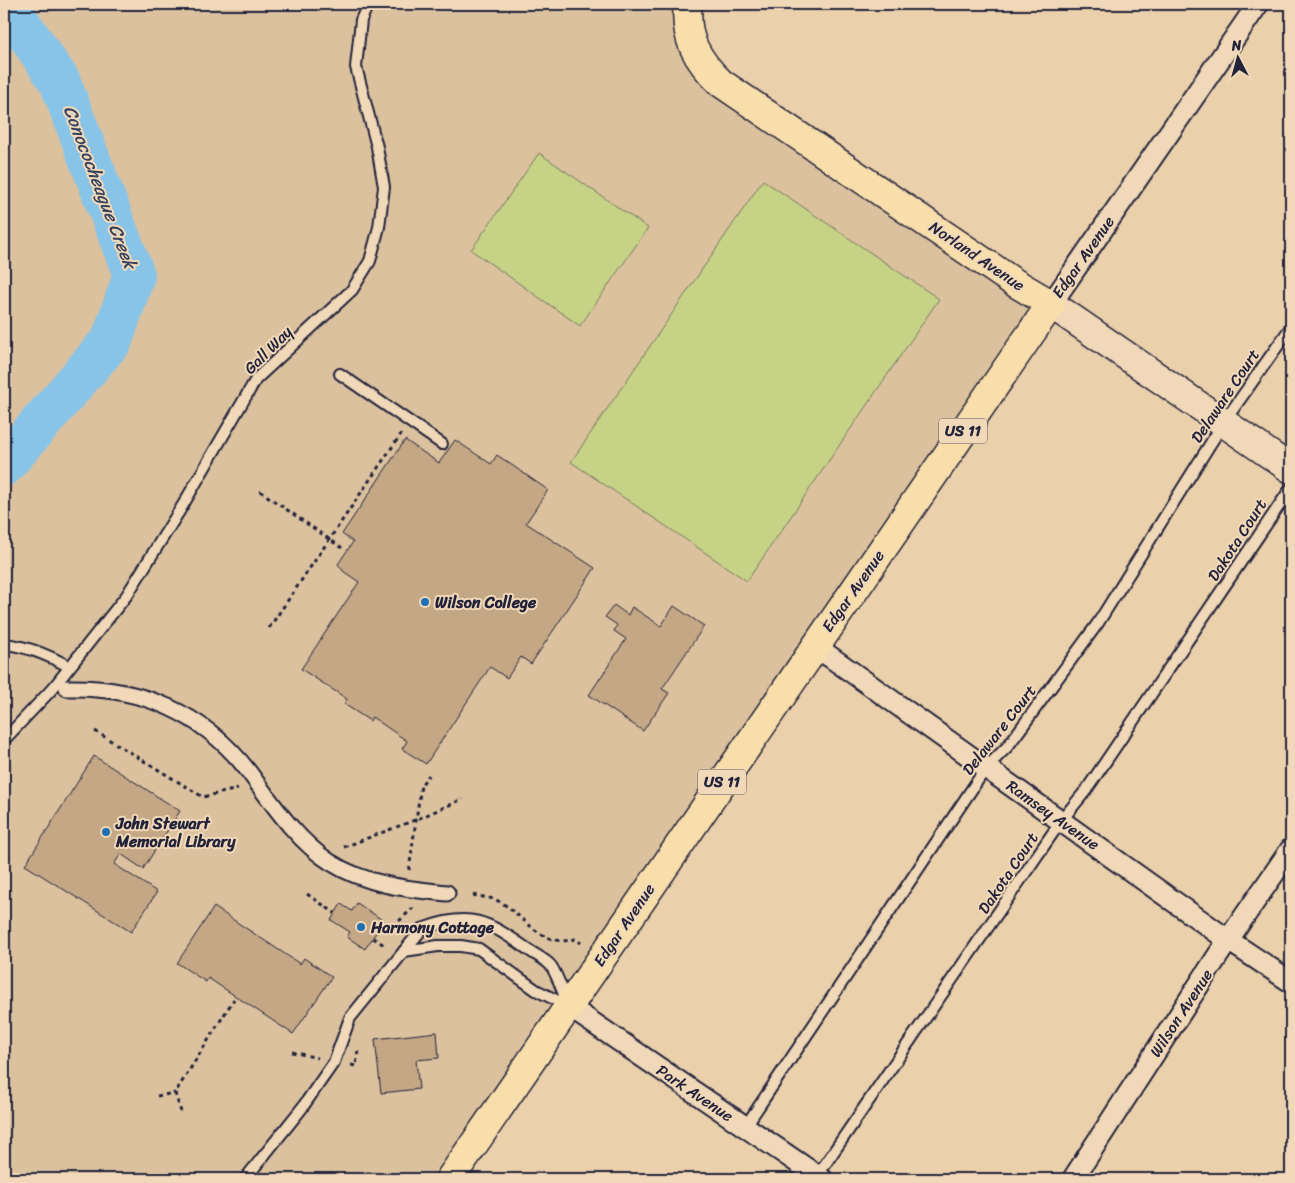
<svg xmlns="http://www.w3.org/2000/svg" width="1295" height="1183" font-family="Sriracha,sans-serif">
  <rect width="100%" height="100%" fill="#ebd0ac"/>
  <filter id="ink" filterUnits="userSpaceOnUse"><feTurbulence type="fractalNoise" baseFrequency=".02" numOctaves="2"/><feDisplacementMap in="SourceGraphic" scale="10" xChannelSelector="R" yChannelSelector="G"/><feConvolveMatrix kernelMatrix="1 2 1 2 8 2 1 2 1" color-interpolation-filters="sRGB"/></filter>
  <g filter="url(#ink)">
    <polygon fill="#dbc19e" points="4,4 688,4 697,56 1051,304 450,1179 4,1179"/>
    <g fill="#c6d286" stroke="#747a60">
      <polygon points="539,153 648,228 580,326 471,250"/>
      <polygon points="763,180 939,299 747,581 571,462"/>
    </g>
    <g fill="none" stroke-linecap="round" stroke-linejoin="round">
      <polyline stroke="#88c4e8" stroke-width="42" points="4,465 112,340 134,275 60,82 7,4"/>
    </g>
    <g fill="#c4a784" stroke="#22223b">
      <polygon points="405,440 439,463 455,440 491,464 497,455 548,490 526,523 595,568 531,664 521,657 507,678 490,667 426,764 402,749 407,741 372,717 370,721 344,704 347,699 301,669 359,582 343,571 338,564 353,542 342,534"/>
      <polygon points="614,605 628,615 632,607 661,626 674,606 704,626 662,689 669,693 643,731 589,695 626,639 614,631 617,625 605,617"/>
      <polygon points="94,756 180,811 143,869 121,854 114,864 157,892 131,932 25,865"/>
      <polygon points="357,903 384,921 365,949 347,937 350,932 331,920 341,904 352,911"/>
      <polygon points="214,907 300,964 304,958 332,977 293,1034 208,978 206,982 177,963"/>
      <polygon points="437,1032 439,1058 416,1060 419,1089 381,1093 375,1039"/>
    </g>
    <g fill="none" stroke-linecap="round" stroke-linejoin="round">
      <defs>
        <g id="service">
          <polyline points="340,374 442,444"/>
          <path d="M4,644C27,646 48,655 68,666"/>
          <polyline points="4,740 53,688 127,595 183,505 256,379 352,290 370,261 379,227 384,187 377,147 356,67 361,20 368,4"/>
          <polyline points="404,951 438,946 461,946 479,949 536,990 568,1006"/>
          <polyline points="745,1127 986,768 1008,746 1098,623 1224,422 1291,327"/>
          <polyline points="817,1176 1061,821 1087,789 1291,488"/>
          <path d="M245,1179L302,1108L334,1062L350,1018L422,929C470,911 487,921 526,948C533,954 546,959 551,966C558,976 562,991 567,1002"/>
        </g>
        <path id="pedestrian" d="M67,688C140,686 204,713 249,772C272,803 297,841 330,862C366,885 406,889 447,893"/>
        <g id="minor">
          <polyline points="1051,304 1258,4"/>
          <polyline points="815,646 1228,940 1291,982"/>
          <polyline points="568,1006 822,1179"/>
          <polyline points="1073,1179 1228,940 1291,849"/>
        </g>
        <polyline id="secondary" points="1051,304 1291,469"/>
        <path id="primary" d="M450,1179L1051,304L1012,281L721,83C697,60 684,38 688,4"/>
      </defs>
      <use href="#service" stroke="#22223b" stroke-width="14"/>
      <use href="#pedestrian" stroke="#22223b" stroke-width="19"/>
      <use href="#minor" stroke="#22223b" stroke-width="24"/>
      <use href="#secondary" stroke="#22223b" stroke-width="31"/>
      <use href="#primary" stroke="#22223b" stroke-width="31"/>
      <g stroke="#22223b" stroke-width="3" stroke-dasharray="4 4" stroke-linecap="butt">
        <polyline points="260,491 342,548"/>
        <polyline points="269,628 401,434"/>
        <polyline points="95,731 203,797 238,789"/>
        <polyline points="344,847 415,820 463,799"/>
        <polyline points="409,870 421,785 429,775"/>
        <polyline points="307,894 335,913"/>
        <path d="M473,895C480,897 489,897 496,900C524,913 540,949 575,939L581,943"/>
        <polyline points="399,921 413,908"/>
        <polyline points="373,938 386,946"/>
        <polyline points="292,1052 318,1058"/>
        <polyline points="351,1065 356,1066 358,1050"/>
        <polyline points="157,1096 175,1093"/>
        <polyline points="181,1112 175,1093 234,999"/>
      </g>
      <use href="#service" stroke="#f0d8b8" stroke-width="10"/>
      <use href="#pedestrian" stroke="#f0d8b8" stroke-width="15"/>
      <use href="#minor" stroke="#f0d8b8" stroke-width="20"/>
      <use href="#secondary" stroke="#f0d8b8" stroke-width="28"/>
      <use href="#primary" stroke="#f8deab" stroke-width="28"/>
    </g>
  </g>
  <g fill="#1f6fb2" stroke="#f0d8b8" stroke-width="2">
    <circle cx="425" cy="602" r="5"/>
    <circle cx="106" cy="832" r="5"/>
    <circle cx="361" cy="927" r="5"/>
  </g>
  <g text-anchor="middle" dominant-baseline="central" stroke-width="4" stroke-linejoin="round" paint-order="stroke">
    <g fill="#f0d8b8" stroke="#605960" stroke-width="1">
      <rect x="939" y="418.5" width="48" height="25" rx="4"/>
      <rect x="698" y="769.5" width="48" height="25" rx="4"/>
    </g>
    <g font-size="15" font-weight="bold" fill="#22223b">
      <text x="963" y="431">US 11</text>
      <text x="722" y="782">US 11</text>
    </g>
    <g font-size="16" fill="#22223b" stroke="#f0d8b8">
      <text transform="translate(977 256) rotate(34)">Norland Avenue</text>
      <text transform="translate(1083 257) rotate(-55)">Edgar Avenue</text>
      <text transform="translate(268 350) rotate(-45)">Gall Way</text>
      <text transform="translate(1225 396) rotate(-56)">Delaware Court</text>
      <text transform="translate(1237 540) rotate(-57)">Dakota Court</text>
      <text transform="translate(853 591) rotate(-55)">Edgar Avenue</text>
      <text transform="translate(999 730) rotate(-52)">Delaware Court</text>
      <text transform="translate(1053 815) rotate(35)">Ramsey Avenue</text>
      <text transform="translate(1008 873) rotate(-56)">Dakota Court</text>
      <text transform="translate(624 925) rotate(-56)">Edgar Avenue</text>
      <text transform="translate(1181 1013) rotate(-57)">Wilson Avenue</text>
      <text transform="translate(695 1093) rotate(34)">Park Avenue</text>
    </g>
    <g font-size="16" font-weight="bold" fill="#22223b" stroke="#f0d8b8" text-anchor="start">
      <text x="435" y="602">Wilson College</text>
      <text x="116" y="823">John Stewart<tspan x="116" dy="18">Memorial Library</tspan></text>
      <text x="371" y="927">Harmony Cottage</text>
    </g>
    <g font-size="18" font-style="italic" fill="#36425e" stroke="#f0d8b8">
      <text transform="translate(100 187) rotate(69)">Conococheague Creek</text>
    </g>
  </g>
  <rect width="1295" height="1183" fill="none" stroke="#f0d8b8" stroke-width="20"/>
  <rect x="10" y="10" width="1275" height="1163" fill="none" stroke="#22223b" stroke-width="2" filter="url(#ink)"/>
  <g transform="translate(1238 58) rotate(354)" stroke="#f0d8b8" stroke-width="4" paint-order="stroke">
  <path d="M0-4L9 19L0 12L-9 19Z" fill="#22223b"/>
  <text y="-8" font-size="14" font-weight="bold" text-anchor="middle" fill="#22223b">N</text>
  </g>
</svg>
